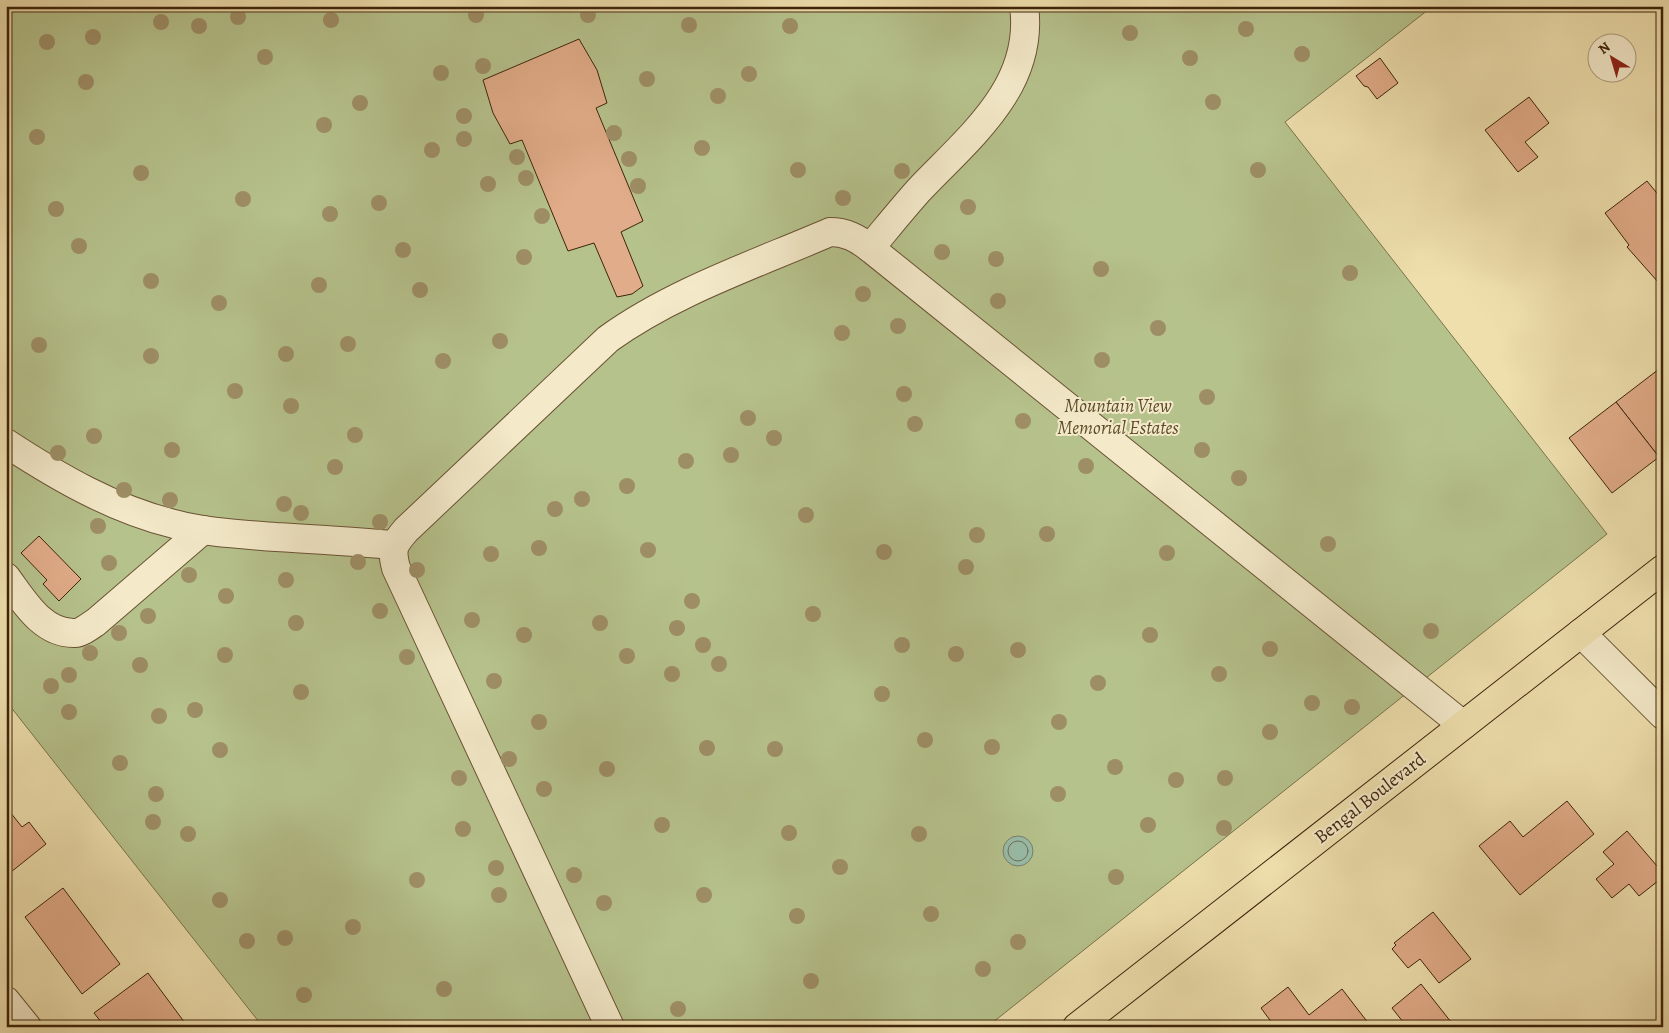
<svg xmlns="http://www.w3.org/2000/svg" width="1669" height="1033" font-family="Alegreya,serif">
  <rect width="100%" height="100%" fill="#eedfad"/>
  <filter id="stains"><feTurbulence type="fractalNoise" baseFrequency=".004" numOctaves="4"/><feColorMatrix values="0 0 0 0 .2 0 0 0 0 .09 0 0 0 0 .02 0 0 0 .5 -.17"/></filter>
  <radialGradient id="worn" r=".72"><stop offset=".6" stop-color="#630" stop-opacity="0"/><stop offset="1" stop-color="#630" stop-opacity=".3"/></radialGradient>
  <polygon fill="#b6c28c" stroke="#7a734c" points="6,6 1433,6 1285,122 1607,534 987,1027 263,1027 6,701"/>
  <circle fill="#99bda9" stroke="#75806a" cx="1018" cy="851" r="15"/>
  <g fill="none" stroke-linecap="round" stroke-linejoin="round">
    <circle stroke="#6c705a" stroke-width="1" cx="1018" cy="851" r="10"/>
  </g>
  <g fill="#e1ac89" stroke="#3e240b">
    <polygon points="579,39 597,70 607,103 596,108 643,221 621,232 643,286 632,294 617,297 594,243 568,251 522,140 510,144 493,113 483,80"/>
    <polygon points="1380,58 1398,83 1377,99 1368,87 1364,86 1356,76"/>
    <polygon points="1529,97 1549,123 1525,142 1538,157 1518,172 1485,130"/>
    <polygon points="1647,181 1660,197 1663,195 1663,278 1658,282 1627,247 1629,245 1605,213"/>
    <polygon points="1663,366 1663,454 1659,457 1616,402"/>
    <polygon points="1616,402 1659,457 1612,493 1569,438"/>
    <polygon points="39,536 81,579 59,601 43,584 47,580 21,553"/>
    <polygon points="1567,801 1594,834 1520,895 1479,846 1510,821 1523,837"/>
    <polygon points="6,807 22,827 29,822 46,844 6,876"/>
    <polygon points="1627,831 1663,873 1663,877 1639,896 1629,884 1612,898 1596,879 1614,864 1603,852"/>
    <polygon points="63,888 120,964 82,994 25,917"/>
    <polygon points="1433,912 1471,959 1439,983 1420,959 1408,968 1392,949 1396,945 1394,943"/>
    <polygon points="148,973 188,1027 105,1027 94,1013"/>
    <polygon points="1421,984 1455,1027 1407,1027 1392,1008"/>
    <polygon points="1288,987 1309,1015 1342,989 1369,1024 1365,1027 1275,1027 1261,1008"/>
  </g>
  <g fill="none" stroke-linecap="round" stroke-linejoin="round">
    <defs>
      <g id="minor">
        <path d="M870,248C886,229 902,209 919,190C968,138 1035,87 1024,6"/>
        <path d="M6,443C58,477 113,509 174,524C207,533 241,534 276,537C315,539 354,542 394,545"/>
        <path d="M6,577C23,600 42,634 75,633C81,633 90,626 96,622L203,530"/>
        <polyline points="1581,633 1663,715"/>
        <polyline points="6,1001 27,1027"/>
        <path d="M610,1027L396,568C391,549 393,545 406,530L608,339C673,292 756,264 830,232C846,232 857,238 870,248L1463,725"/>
      </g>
      <polyline id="major" points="1077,1027 1663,569"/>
    </defs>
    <use href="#minor" stroke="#6a5334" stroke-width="30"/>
    <use href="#major" stroke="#3e240b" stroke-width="30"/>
    <use href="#minor" stroke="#f4eaca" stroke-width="28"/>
    <use href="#major" stroke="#eedfad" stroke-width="28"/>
  </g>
  <g fill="#9e8e66">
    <circle cx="476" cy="15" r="8"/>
    <circle cx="588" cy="15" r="8"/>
    <circle cx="238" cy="17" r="8"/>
    <circle cx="331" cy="20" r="8"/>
    <circle cx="161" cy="22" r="8"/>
    <circle cx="689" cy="25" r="8"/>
    <circle cx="199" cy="26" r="8"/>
    <circle cx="790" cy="26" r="8"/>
    <circle cx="1246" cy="29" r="8"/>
    <circle cx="1130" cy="33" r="8"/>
    <circle cx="93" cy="37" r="8"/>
    <circle cx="47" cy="42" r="8"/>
    <circle cx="1302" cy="54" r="8"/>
    <circle cx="265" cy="57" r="8"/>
    <circle cx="1190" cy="58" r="8"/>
    <circle cx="483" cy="66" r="8"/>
    <circle cx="441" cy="73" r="8"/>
    <circle cx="749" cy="74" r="8"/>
    <circle cx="647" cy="79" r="8"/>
    <circle cx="86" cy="82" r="8"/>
    <circle cx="718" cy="96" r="8"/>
    <circle cx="1213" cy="102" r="8"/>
    <circle cx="360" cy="103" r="8"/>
    <circle cx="464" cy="116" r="8"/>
    <circle cx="324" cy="125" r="8"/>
    <circle cx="614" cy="133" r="8"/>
    <circle cx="37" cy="137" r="8"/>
    <circle cx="464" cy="139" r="8"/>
    <circle cx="702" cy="148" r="8"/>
    <circle cx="432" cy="150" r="8"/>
    <circle cx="517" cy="157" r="8"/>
    <circle cx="629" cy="159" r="8"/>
    <circle cx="798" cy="170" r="8"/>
    <circle cx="1258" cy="170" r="8"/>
    <circle cx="902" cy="171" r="8"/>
    <circle cx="141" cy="173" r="8"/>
    <circle cx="526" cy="178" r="8"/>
    <circle cx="488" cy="184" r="8"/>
    <circle cx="638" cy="186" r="8"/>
    <circle cx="843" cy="198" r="8"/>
    <circle cx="243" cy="199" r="8"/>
    <circle cx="379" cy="203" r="8"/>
    <circle cx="968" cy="207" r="8"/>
    <circle cx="56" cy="209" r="8"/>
    <circle cx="330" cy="214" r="8"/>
    <circle cx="542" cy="216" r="8"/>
    <circle cx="79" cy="246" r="8"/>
    <circle cx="403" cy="250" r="8"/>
    <circle cx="942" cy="252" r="8"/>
    <circle cx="524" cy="257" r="8"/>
    <circle cx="996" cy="259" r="8"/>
    <circle cx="1101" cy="269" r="8"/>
    <circle cx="1350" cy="273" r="8"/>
    <circle cx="151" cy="281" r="8"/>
    <circle cx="319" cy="285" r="8"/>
    <circle cx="420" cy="290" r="8"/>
    <circle cx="863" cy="294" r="8"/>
    <circle cx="998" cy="301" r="8"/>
    <circle cx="219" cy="303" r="8"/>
    <circle cx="898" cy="326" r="8"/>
    <circle cx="1158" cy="328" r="8"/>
    <circle cx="842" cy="333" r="8"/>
    <circle cx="500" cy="341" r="8"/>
    <circle cx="348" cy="344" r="8"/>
    <circle cx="39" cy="345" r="8"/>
    <circle cx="286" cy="354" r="8"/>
    <circle cx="151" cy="356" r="8"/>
    <circle cx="1102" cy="360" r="8"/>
    <circle cx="443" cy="361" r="8"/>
    <circle cx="235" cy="391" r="8"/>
    <circle cx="904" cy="394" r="8"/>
    <circle cx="1207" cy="397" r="8"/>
    <circle cx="291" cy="406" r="8"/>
    <circle cx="748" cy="418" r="8"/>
    <circle cx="1023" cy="421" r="8"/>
    <circle cx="915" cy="424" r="8"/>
    <circle cx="355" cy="435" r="8"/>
    <circle cx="94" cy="436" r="8"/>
    <circle cx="774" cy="438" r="8"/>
    <circle cx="172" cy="450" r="8"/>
    <circle cx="1202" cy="450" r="8"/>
    <circle cx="58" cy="453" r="8"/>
    <circle cx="731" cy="455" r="8"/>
    <circle cx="686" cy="461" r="8"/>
    <circle cx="1086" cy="466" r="8"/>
    <circle cx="335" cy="467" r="8"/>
    <circle cx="1239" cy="478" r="8"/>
    <circle cx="627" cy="486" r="8"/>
    <circle cx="124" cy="490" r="8"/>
    <circle cx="582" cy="499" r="8"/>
    <circle cx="170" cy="500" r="8"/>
    <circle cx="284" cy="504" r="8"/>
    <circle cx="555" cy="509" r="8"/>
    <circle cx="301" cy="513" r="8"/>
    <circle cx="806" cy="515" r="8"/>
    <circle cx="380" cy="522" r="8"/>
    <circle cx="98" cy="526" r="8"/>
    <circle cx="1047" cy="534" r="8"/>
    <circle cx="977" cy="535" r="8"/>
    <circle cx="1328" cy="544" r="8"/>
    <circle cx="539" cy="548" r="8"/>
    <circle cx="648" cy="550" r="8"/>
    <circle cx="884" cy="552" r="8"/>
    <circle cx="1167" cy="553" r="8"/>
    <circle cx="491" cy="554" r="8"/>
    <circle cx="358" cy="562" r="8"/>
    <circle cx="109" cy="563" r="8"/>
    <circle cx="966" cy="567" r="8"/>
    <circle cx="417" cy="570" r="8"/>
    <circle cx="189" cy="575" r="8"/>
    <circle cx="286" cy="580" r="8"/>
    <circle cx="226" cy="596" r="8"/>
    <circle cx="692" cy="601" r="8"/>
    <circle cx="380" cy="611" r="8"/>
    <circle cx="813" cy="614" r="8"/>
    <circle cx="148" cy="616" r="8"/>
    <circle cx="472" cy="620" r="8"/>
    <circle cx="296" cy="623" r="8"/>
    <circle cx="600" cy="623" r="8"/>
    <circle cx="677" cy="628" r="8"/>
    <circle cx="1431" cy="631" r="8"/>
    <circle cx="119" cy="633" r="8"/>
    <circle cx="524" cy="635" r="8"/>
    <circle cx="1150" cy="635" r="8"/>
    <circle cx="703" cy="645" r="8"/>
    <circle cx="902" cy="645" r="8"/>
    <circle cx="1270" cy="649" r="8"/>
    <circle cx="1018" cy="650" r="8"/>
    <circle cx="90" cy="653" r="8"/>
    <circle cx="956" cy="654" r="8"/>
    <circle cx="225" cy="655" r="8"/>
    <circle cx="627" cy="656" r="8"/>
    <circle cx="407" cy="657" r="8"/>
    <circle cx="719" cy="664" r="8"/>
    <circle cx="140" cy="665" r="8"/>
    <circle cx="672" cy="674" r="8"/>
    <circle cx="1219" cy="674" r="8"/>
    <circle cx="69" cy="675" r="8"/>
    <circle cx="494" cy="681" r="8"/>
    <circle cx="1098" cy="683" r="8"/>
    <circle cx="51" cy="686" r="8"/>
    <circle cx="301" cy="692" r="8"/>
    <circle cx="882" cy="694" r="8"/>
    <circle cx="1312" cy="703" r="8"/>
    <circle cx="1352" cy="707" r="8"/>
    <circle cx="195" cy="710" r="8"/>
    <circle cx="69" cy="712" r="8"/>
    <circle cx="159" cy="716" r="8"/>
    <circle cx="539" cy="722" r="8"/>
    <circle cx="1059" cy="722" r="8"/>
    <circle cx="1270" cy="732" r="8"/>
    <circle cx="925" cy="740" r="8"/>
    <circle cx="992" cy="747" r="8"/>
    <circle cx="707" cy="748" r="8"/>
    <circle cx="775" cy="749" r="8"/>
    <circle cx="220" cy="750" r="8"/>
    <circle cx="509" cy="759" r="8"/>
    <circle cx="120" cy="763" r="8"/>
    <circle cx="1115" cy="767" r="8"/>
    <circle cx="607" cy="769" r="8"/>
    <circle cx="459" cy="778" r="8"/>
    <circle cx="1225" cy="778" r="8"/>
    <circle cx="1176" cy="780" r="8"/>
    <circle cx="544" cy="789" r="8"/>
    <circle cx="156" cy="794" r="8"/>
    <circle cx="1058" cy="794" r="8"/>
    <circle cx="153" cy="822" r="8"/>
    <circle cx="662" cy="825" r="8"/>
    <circle cx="1148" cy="825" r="8"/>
    <circle cx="1224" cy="828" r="8"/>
    <circle cx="463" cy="829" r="8"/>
    <circle cx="789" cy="833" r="8"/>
    <circle cx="188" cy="834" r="8"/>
    <circle cx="919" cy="834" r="8"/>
    <circle cx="840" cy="867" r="8"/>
    <circle cx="496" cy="868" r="8"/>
    <circle cx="574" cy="875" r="8"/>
    <circle cx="1116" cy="877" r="8"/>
    <circle cx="417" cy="880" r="8"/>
    <circle cx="499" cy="895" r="8"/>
    <circle cx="704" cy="895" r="8"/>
    <circle cx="220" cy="900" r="8"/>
    <circle cx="604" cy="903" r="8"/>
    <circle cx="931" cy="914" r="8"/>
    <circle cx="797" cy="916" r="8"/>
    <circle cx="353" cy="927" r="8"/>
    <circle cx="285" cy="938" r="8"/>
    <circle cx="247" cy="941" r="8"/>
    <circle cx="1018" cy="942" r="8"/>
    <circle cx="983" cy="969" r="8"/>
    <circle cx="811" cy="981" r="8"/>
    <circle cx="444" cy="989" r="8"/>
    <circle cx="304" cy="995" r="8"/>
    <circle cx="678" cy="1009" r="8"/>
  </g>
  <g text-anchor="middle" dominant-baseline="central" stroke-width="4" stroke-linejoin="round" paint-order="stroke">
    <g font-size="19" font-style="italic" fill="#5c4c2b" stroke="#f4eaca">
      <text x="1118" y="406">Mountain View<tspan x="1118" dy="22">Memorial Estates</tspan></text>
    </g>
    <g font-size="19" fill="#3e240b" stroke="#f4eaca">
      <text transform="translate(1370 798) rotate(-38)">Bengal Boulevard</text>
    </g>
  </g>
  <rect width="1669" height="1033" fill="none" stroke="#eedfad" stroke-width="25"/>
  <rect x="8" y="8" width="1654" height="1018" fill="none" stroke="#3e240b" stroke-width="2.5"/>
  <rect x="12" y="12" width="1644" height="1008" fill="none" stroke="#3e240b"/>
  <g transform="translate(1612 58) rotate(322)"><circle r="24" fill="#f4eaca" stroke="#ab9b7e"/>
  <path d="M0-4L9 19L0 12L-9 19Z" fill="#8f2418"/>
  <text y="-8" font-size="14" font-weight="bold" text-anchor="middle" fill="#3e240b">N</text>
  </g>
  <rect width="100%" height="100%" filter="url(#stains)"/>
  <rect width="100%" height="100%" fill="url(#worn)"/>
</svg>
